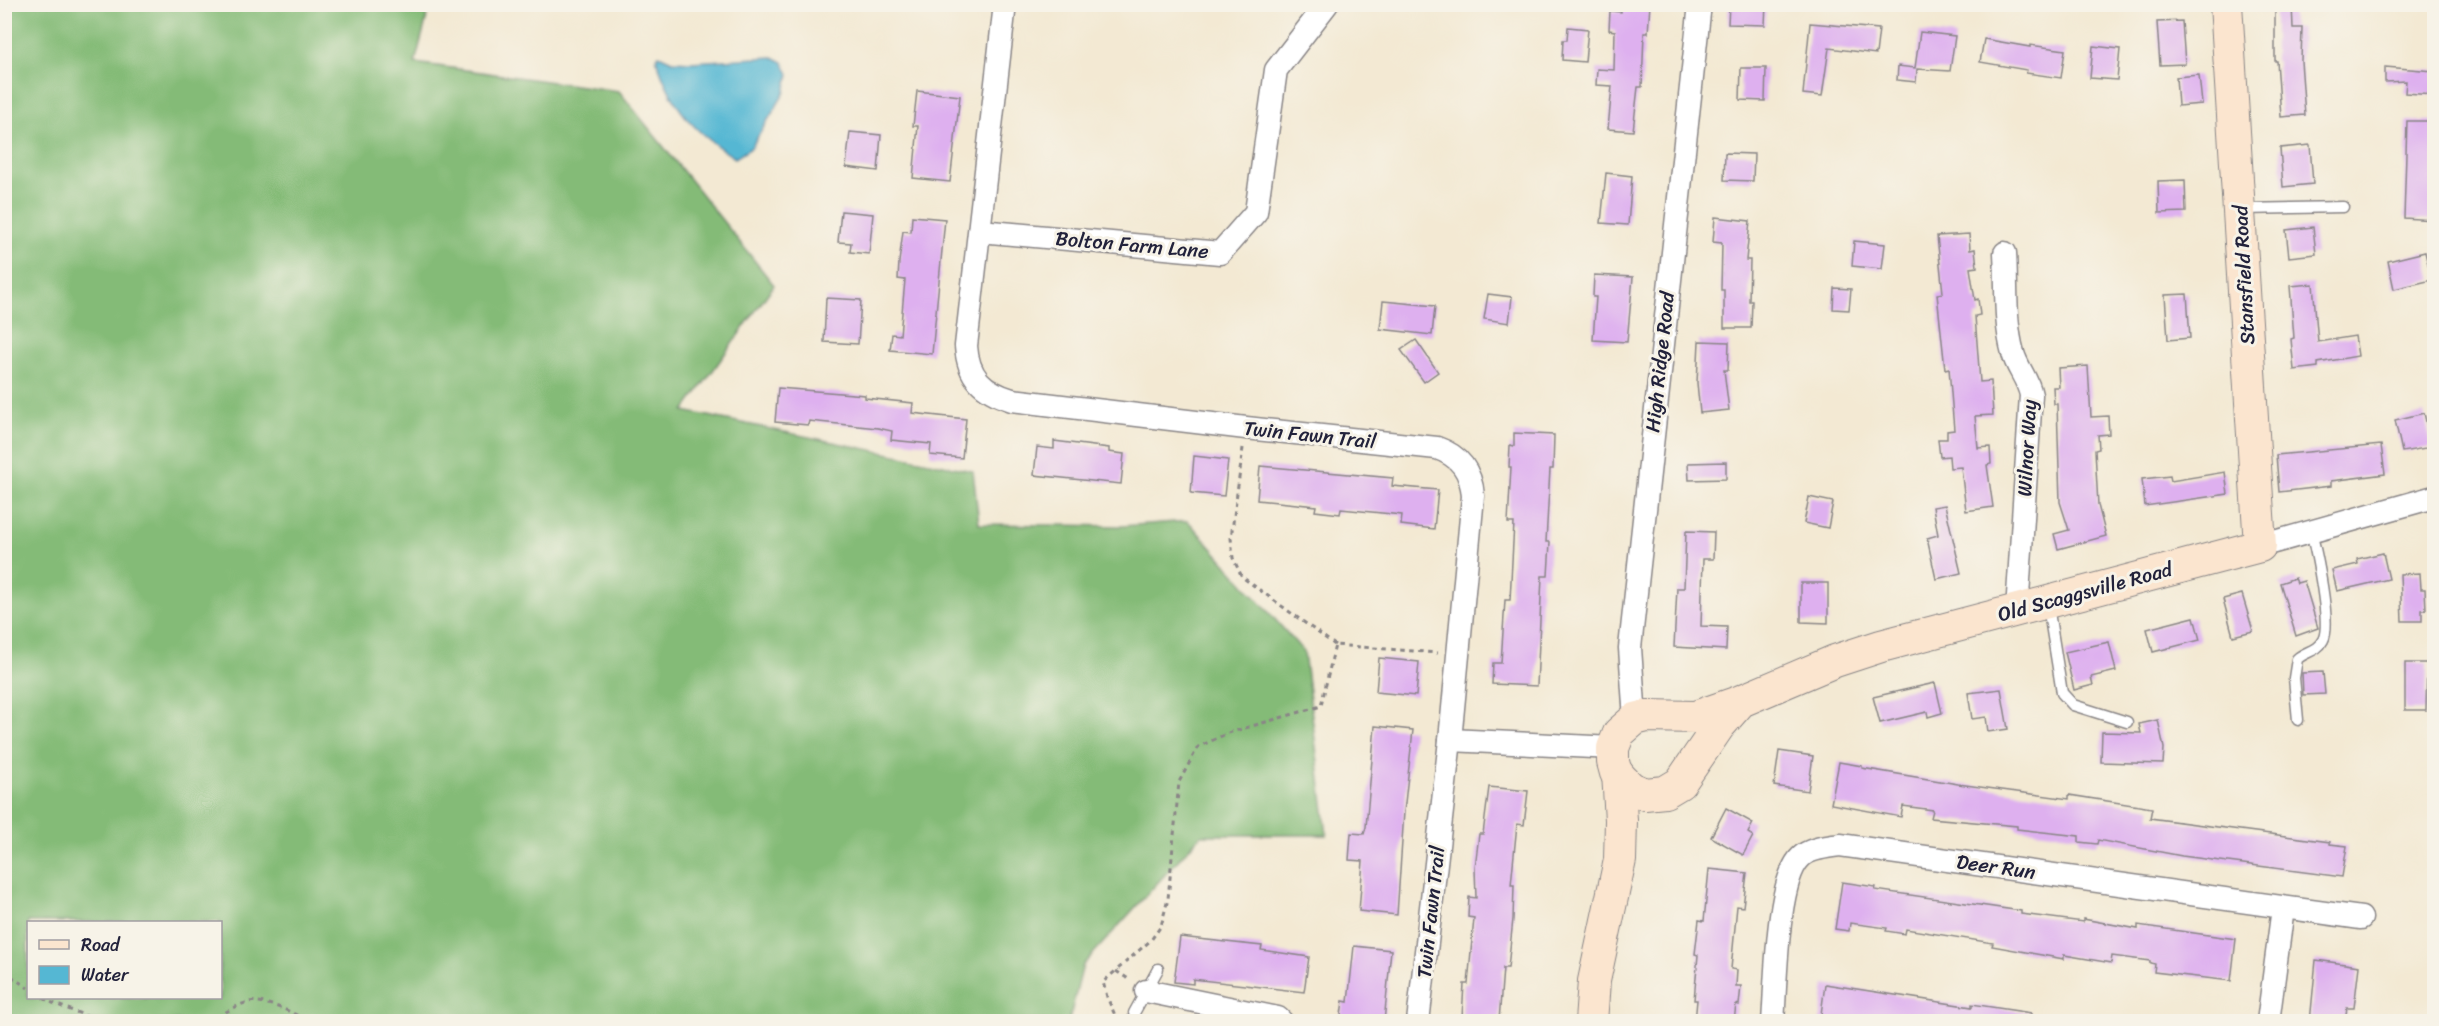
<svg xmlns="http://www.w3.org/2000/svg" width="2439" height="1026" font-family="Sriracha,sans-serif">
  <rect width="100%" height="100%" fill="#f7f3e8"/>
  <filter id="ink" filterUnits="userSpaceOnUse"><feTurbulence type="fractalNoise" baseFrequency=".0167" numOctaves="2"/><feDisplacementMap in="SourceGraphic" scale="12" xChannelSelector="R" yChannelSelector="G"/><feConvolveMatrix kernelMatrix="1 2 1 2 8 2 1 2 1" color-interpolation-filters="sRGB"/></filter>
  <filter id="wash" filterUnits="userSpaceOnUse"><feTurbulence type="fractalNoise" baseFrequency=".008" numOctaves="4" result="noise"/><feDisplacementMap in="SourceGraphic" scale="24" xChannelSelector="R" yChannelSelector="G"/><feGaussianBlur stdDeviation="1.35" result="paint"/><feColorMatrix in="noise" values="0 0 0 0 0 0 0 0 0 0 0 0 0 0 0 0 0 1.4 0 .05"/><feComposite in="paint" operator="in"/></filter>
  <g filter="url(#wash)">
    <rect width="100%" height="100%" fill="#f3e9d3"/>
    <path fill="#84bb77" stroke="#536e59" stroke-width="1.5" fill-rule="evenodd" d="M5,4L430,5L415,63L619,91L774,285L684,411L973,471L979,524L1122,526L1188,521L1304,652L1327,835H1201L1083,965L1069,1021H5ZM28,922H220V998H28Z"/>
    <path fill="#55b7d3" stroke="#3c6c87" stroke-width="1.5" d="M659,55L672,61L691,62L773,57L783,62L789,74L785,92L751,148L735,158C691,130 672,107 656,58Z"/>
    <g id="blocks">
      <g fill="#deb0ef">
        <polygon points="1621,4 1650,4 1648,33 1644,33 1642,87 1638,87 1633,131 1608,129 1612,86 1596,85 1597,69 1614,70 1615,31 1609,30 1610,11 1621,12"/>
        <polygon points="1729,4 1766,4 1765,25 1728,24"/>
        <polygon points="2275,4 2292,4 2293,28 2302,28 2301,61 2305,115 2281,117 2277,61 2275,61"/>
        <polygon points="2182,21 2185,64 2160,65 2157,22"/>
        <polygon points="1810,23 1879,29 1876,54 1829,48 1822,96 1803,94"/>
        <polygon points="1568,27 1588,29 1585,62 1562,60 1563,40 1567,40"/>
        <polygon points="1920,32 1955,36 1950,71 1917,69 1916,82 1897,80 1898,66 1915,68"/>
        <polygon points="1984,39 2030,47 2030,45 2065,50 2061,78 2026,73 2027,70 1980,62"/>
        <polygon points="2093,46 2120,49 2117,80 2090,78"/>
        <polygon points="2385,67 2434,71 2434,95 2405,93 2406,81 2385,82"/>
        <polygon points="1741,68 1766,68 1765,101 1740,100"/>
        <polygon points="2199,75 2202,104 2178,106 2176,77"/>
        <polygon points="917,91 960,96 950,182 913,178 918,126 913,126"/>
        <polygon points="2407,121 2434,121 2434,220 2404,218"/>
        <polygon points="850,132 881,135 878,171 846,167"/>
        <polygon points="2310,145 2313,184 2283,187 2280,148"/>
        <polygon points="1725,153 1754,154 1753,181 1724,180"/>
        <polygon points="1606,173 1632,176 1628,225 1601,223"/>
        <polygon points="2185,180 2186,212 2159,213 2158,181"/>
        <polygon points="841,211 873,214 869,254 850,252 851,243 838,242"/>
        <polygon points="912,216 945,219 932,354 890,350 892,334 900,335 905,280 898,279 899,262 903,231 911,232"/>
        <polygon points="1715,217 1750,221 1746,260 1750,260 1749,301 1752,301 1751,328 1724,328 1724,290 1721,290 1722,243 1713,242"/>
        <polygon points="2313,227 2316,254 2289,257 2286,230"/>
        <polygon points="1969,234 1970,250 1975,249 1977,267 1970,268 1975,300 1978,299 1980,315 1975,316 1980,382 1991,381 1993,415 1975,416 1978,448 1990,447 1991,464 1987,465 1993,507 1966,511 1961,467 1950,468 1949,456 1940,457 1938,439 1947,439 1947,431 1954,430 1949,368 1945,369 1937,294 1943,293 1937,236"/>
        <polygon points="1854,241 1885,244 1882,269 1852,266"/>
        <polygon points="2425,252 2432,280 2394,289 2388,261"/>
        <polygon points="1594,275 1633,277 1627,342 1593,340 1596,297 1593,297"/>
        <polygon points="2313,284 2318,342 2355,336 2358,356 2318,363 2318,367 2294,370 2291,339 2294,338 2290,286"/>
        <polygon points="1834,288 1851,289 1849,310 1833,309"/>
        <polygon points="1488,294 1512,297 1509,323 1484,319"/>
        <polygon points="2187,294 2190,338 2168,340 2165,295"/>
        <polygon points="826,298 861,300 858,344 824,342"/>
        <polygon points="1383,301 1435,306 1432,335 1380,329"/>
        <polygon points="1416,340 1438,372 1424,382 1401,350"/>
        <polygon points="1699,341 1729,342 1728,370 1724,370 1729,410 1700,413 1697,383"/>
        <polygon points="2088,366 2091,417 2108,416 2109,434 2098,435 2099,449 2095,450 2098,505 2106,536 2058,549 2054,534 2069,530 2060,502 2057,404 2054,404 2053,387 2059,387 2058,368"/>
        <polygon points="778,388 865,395 865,398 913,403 912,413 966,419 962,458 930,455 931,444 891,440 892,431 878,428 809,421 808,425 775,422"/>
        <polygon points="2424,413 2432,447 2402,452 2395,420"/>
        <polygon points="1514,433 1554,435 1553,469 1550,469 1546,542 1550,542 1548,576 1542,576 1537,686 1492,684 1493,663 1501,663 1505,600 1510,600 1514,523 1508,523 1511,467 1509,467 1510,445 1514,446"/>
        <polygon points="1054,441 1109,448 1109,452 1124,454 1121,484 1034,475 1037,447 1054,449"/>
        <polygon points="2381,445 2385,474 2331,481 2331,486 2279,492 2276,455"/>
        <polygon points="1194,456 1228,460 1224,496 1191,493"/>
        <polygon points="1726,462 1726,479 1689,480 1688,463"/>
        <polygon points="1260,466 1393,478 1392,486 1438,490 1434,529 1401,525 1402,515 1341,509 1340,514 1315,511 1316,506 1257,500"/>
        <polygon points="2225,472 2228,494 2145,506 2142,479 2170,476 2171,481"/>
        <polygon points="1809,497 1833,502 1828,528 1804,523"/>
        <polygon points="1945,505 1961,573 1936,579 1927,538 1938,535 1933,507"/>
        <polygon points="1686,531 1714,532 1713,559 1703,559 1701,626 1727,627 1726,650 1674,647 1677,588 1684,588"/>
        <polygon points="2383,553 2389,579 2337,591 2332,570 2358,564 2357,559"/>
        <polygon points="2420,573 2421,589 2425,589 2426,610 2422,610 2422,621 2402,621 2400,574"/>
        <polygon points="2295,578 2297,583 2304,581 2318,628 2296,636 2280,583"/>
        <polygon points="1801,583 1828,583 1828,623 1801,622"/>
        <polygon points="2242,594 2253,631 2233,636 2223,599"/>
        <polygon points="2194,617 2200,640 2153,652 2147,629"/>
        <polygon points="2109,642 2116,671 2091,677 2093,685 2074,690 2065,652"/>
        <polygon points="1379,658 1419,662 1416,696 1376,692"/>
        <polygon points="2405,663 2427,663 2426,710 2405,710"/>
        <polygon points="2323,672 2325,694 2303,695 2302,673"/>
        <polygon points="1935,683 1942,713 1928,717 1927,712 1880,723 1873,697"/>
        <polygon points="2001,689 2008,729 1988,732 1986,717 1972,719 1968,693"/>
        <polygon points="2158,720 2164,748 2163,764 2101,762 2102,732 2141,733 2139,724"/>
        <polygon points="1375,726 1413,730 1404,812 1397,915 1359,911 1363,861 1349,860 1351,833 1364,834 1366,827"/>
        <polygon points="1779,751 1813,756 1808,791 1774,786"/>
        <polygon points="1839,762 1862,766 1862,768 1958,784 2069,799 2069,795 2152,808 2150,818 2330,842 2330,844 2347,846 2342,877 2182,856 2098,840 2097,844 2079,842 2079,836 2017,829 2017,826 1931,818 1933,810 1903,806 1901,817 1831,804"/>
        <polygon points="1489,787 1528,791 1524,825 1517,824 1511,885 1514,885 1513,919 1508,968 1503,968 1499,1021 1462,1017 1464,984 1468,984 1474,918 1468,917 1469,897 1476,898 1475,868 1479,834 1483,834"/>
        <polygon points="1726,808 1753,823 1748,833 1753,836 1743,855 1711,837"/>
        <polygon points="1709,869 1747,873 1743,907 1737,906 1731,969 1737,970 1736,986 1741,986 1739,1005 1736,1004 1734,1022 1695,1022 1697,1000 1694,1000 1698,955 1695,954 1699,920 1704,921"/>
        <polygon points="1842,882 1876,887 1875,890 2021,911 2021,914 2083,922 2083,919 2138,929 2138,925 2236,939 2231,981 2154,972 2155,964 2150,963 2150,961 2112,956 2111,963 2064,955 2064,959 1992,946 1993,943 1906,929 1905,934 1886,931 1887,928 1850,923 1849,931 1835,929"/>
        <polygon points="1180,937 1262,946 1261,950 1309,957 1304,992 1193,979 1193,984 1174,982"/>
        <polygon points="1354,946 1391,950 1384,1022 1340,1022 1343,1001 1348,1002"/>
        <polygon points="2316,960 2359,966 2354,1008 2347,1008 2345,1022 2310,1022"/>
        <polygon points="1825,984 1972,1007 1972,1004 2031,1013 2030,1022 1820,1022"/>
      </g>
    </g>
  </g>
  <g filter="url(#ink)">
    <use href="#blocks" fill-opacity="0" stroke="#8a8687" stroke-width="1.5"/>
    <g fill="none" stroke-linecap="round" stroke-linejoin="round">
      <defs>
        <g id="lane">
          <polyline points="2241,209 2343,207"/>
          <polyline points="2048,606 2062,693 2073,705 2127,722"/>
          <path d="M2298,720L2294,678L2297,659C2305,651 2317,652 2323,640C2332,625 2316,551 2311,532"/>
          <polyline points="1134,1013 1158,969"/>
        </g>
        <g id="street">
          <path d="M1005,4L966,346C968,377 983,391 1012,400L1246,428L1437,448C1460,456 1471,471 1473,496L1450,740L1418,1022"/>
          <polyline points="980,231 1220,253 1256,212 1276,70 1327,4"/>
          <path d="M2005,253C2007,285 2004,321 2013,353C2017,368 2028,379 2031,395L2017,611"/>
          <polyline points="2260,546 2434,497"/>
          <polyline points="1635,719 1630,648 1700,4"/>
          <polyline points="1450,740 1613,748"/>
          <polyline points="1146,991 1278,1018 1282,1022"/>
          <path d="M1773,1022C1776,986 1776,880 1801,857C1810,848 1828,847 1840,845L2361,918"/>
          <polyline points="2268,1022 2283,908"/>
        </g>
        <g id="secondary">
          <polyline points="1741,701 1719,726 1680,783 1665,792 1645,794 1631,788 1616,773 1613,762 1613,748 1619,733 1635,719 1647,716 1695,717 1741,701 1835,661 1881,646 2260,546 2226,4"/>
          <polyline points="1591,1022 1594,981 1620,860 1621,820 1618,774"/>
        </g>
      </defs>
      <use href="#lane" stroke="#8a8687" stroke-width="13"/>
      <use href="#street" stroke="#8a8687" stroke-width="25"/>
      <use href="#secondary" stroke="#8a8687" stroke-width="34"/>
      <g stroke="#8a8687" stroke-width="3" stroke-dasharray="4.5 4.5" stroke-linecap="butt">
        <polyline points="1243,448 1231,538 1233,558 1242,577 1335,645"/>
        <polyline points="4,971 28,988"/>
        <polyline points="1116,971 1130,980"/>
        <path d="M43,998C61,1008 80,1012 99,1022"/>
        <path d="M210,1022C222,1015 235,1005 249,1002C261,999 298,1013 307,1022"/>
        <polyline points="1118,1022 1107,997 1103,982 1151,940 1161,926 1168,899 1179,782 1198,747 1228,733 1321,706 1335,645 1438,653"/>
      </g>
      <use href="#lane" stroke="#fff" stroke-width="10"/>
      <use href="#street" stroke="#fff" stroke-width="22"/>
      <use href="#secondary" stroke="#fbe5cf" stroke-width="32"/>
    </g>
  </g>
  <g text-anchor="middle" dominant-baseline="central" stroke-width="6" stroke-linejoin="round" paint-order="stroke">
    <g font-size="20" fill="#22223b" stroke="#f7f3e8">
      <text transform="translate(1132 245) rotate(5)">Bolton Farm Lane</text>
      <text transform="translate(2244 275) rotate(-93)">Stansfield Road</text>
      <text transform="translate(1660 362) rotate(-84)">High Ridge Road</text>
      <text transform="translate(1310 435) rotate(6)">Twin Fawn Trail</text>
      <text transform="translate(2027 448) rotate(-87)">Wilnor Way</text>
      <text transform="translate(2085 592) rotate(-15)">Old Scaggsville Road</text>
      <text transform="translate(1996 867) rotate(8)">Deer Run</text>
      <text transform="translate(1431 912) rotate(-84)">Twin Fawn Trail</text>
    </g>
  </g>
  <rect width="2439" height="1026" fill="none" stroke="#f7f3e8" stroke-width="24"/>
  <rect x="27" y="921" width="195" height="78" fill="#f7f3e8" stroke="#a29fa3" stroke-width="1.5"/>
  <rect x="39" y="940" width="30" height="9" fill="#fbe5cf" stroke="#a29fa3" stroke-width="1.5"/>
  <text x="81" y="951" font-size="18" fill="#22223b">Road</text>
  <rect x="39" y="966" width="30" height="18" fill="#55b7d3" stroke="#a29fa3" stroke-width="1.5"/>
  <text x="81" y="981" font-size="18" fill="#22223b">Water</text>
</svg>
